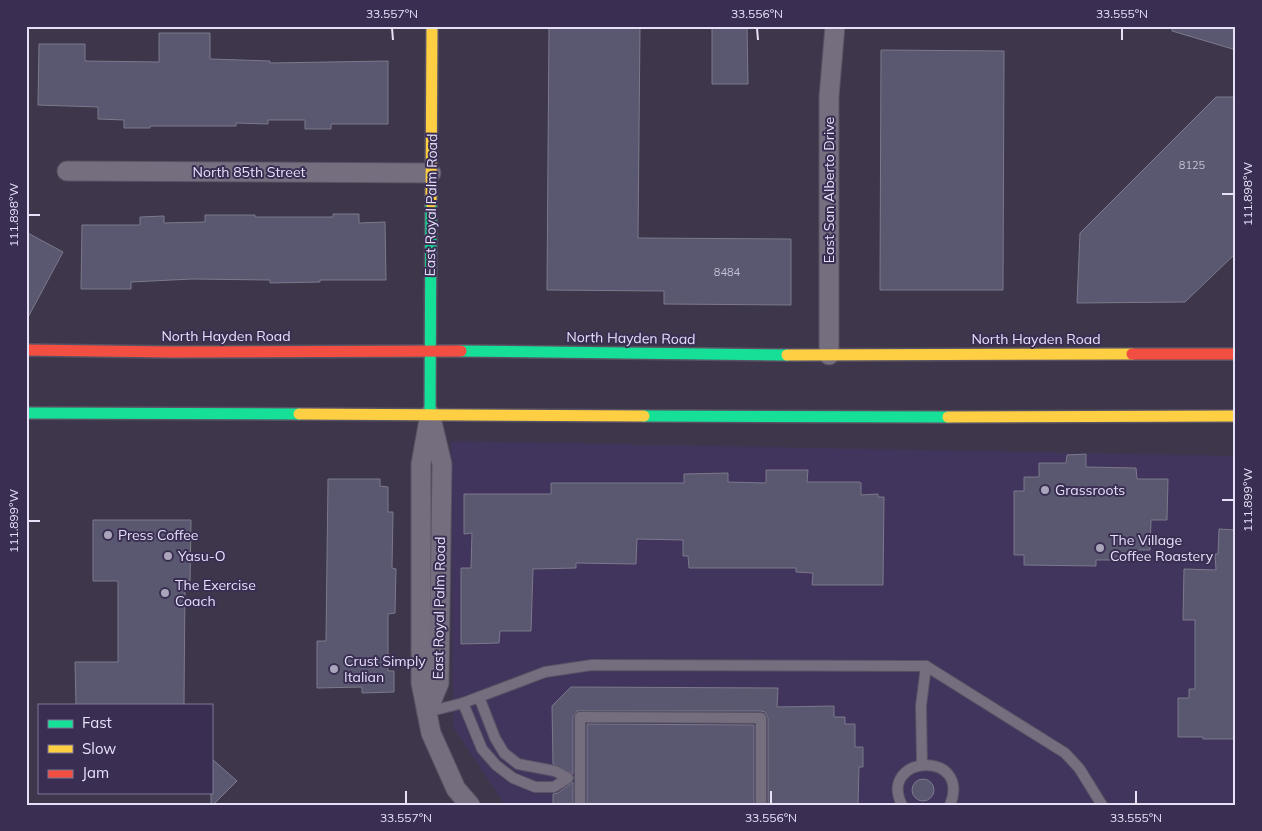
<svg xmlns="http://www.w3.org/2000/svg" width="1262" height="831" font-family="Mulish,sans-serif">
  <rect width="100%" height="100%" fill="#3e374b"/>
  <polygon fill="#41355d" points="451,441 1236,456 1236,805 505,805 453,727"/>
  <g fill="#5a5870" stroke="#7b798a">
    <polygon points="549,26 640,26 638,238 791,239 791,305 664,304 664,291 547,290"/>
    <polygon points="712,26 747,26 748,84 712,84"/>
    <polygon points="1172,26 1236,26 1236,50 1172,31"/>
    <polygon points="159,33 210,33 210,59 270,61 270,63 388,61 388,124 331,124 331,129 305,129 305,120 268,120 268,124 236,123 236,126 150,126 150,128 124,128 124,120 98,119 98,107 38,105 39,44 85,44 85,61 159,62"/>
    <polygon points="881,50 1004,51 1003,290 880,290"/>
    <polygon points="1216,97 1236,97 1236,253 1185,302 1077,303 1080,233"/>
    <polygon points="333,214 359,214 359,223 385,222 386,280 320,280 320,282 270,283 270,280 192,279 131,282 131,289 81,289 82,225 140,225 140,217 164,216 164,223 205,222 205,215 255,215 255,217 333,217"/>
    <polygon points="26,232 63,252 26,321"/>
    <polygon points="1086,454 1086,467 1136,468 1137,479 1168,479 1167,520 1151,520 1150,550 1136,550 1136,560 1096,560 1096,566 1024,565 1024,555 1014,555 1014,491 1024,491 1024,477 1039,477 1039,463 1066,463 1067,455"/>
    <polygon points="766,470 808,470 807,482 859,482 861,483 861,495 878,494 878,497 884,497 883,585 812,585 813,573 796,572 796,568 689,568 688,556 683,556 683,540 637,539 636,564 576,563 576,568 533,569 531,631 500,631 499,643 461,644 461,568 471,568 472,533 464,534 464,494 551,494 551,483 684,483 684,474 728,473 728,482 766,483"/>
    <polygon points="328,479 380,479 380,486 388,487 388,512 393,512 392,568 396,569 395,613 388,614 388,671 394,671 394,692 362,693 362,687 317,688 317,641 326,641"/>
    <polygon points="93,520 191,520 190,583 185,583 184,705 76,705 75,662 118,662 118,581 93,581"/>
    <polygon points="1219,529 1236,530 1236,726 1234,726 1234,739 1203,739 1203,737 1178,737 1178,698 1189,698 1189,689 1195,689 1195,620 1183,620 1184,569 1216,570 1215,554 1218,554"/>
    <polygon points="571,687 778,688 777,707 834,706 834,717 845,717 845,724 855,724 855,747 863,747 863,767 859,767 858,805 768,805 768,718 765,712 761,711 577,711 573,717 573,774 553,764 552,706"/>
    <polygon points="587,724 754,725 754,805 587,805"/>
    <polygon points="211,758 237,781 213,805 211,805"/>
    <circle cx="923" cy="790" r="11"/>
    <polygon points="573,782 573,805 553,805 553,794 558,793"/>
  </g>
  <g fill="none" stroke-linecap="round" stroke-linejoin="round">
    <defs>
      <g id="lane">
        <polyline points="463,703 482,749 496,765 513,778 535,787 554,787 568,778 555,771 518,764 504,753 495,738 479,697"/>
        <polyline points="427,712 463,703 545,672 592,665 926,666 1065,753 1079,768 1102,805"/>
        <polyline points="922,764 921,706 926,666"/>
        <polyline points="580,805 580,717 761,718 761,805"/>
        <path d="M902,805C877,755 972,749 950,805"/>
      </g>
      <g id="street">
        <polyline points="67,171 431,173"/>
        <polyline points="829,355 829,97 835,26"/>
        <polyline points="430,414 421,464 421,683 431,733 456,789 470,805"/>
        <polyline points="427,712 439,683 442,464 432,422"/>
      </g>
      <g id="fast">
        <polyline points="461,351 787,355"/>
        <polyline points="26,413 299,414"/>
        <polyline points="430,414 431,203"/>
        <polyline points="644,416 948,417"/>
      </g>
      <g id="slow">
        <polyline points="431,203 432,26"/>
        <polyline points="787,355 1132,354"/>
        <polyline points="299,414 644,416"/>
        <polyline points="948,417 1236,416"/>
      </g>
      <g id="jam">
        <polyline points="26,350 172,352 461,351"/>
        <polyline points="1132,354 1236,354"/>
      </g>
    </defs>
    <use href="#lane" stroke="#585364" stroke-width="12"/>
    <use href="#street" stroke="#585364" stroke-width="21"/>
    <use href="#fast" stroke="#585364" stroke-width="14"/>
    <use href="#slow" stroke="#585364" stroke-width="14"/>
    <use href="#jam" stroke="#585364" stroke-width="14"/>
    <use href="#lane" stroke="#746e7e" stroke-width="10"/>
    <use href="#street" stroke="#746e7e" stroke-width="19"/>
    <use href="#fast" stroke="#16e098" stroke-width="11"/>
    <use href="#slow" stroke="#ffcf43" stroke-width="11"/>
    <use href="#jam" stroke="#f24e42" stroke-width="11"/>
  </g>
  <path fill="none" stroke="#e6e0f8" stroke-width="2" d="M392,28L393,40M757,28L758,40M1122,28V40M1222,194H1234M28,215H40M1222,500H1234M28,521H40M406,791V804M771,791V804M1136,791V804"/>
  <g fill="#aba5bb" stroke="#3a2f53" stroke-width="2">
    <circle cx="1045" cy="490" r="5"/>
    <circle cx="108" cy="535" r="5"/>
    <circle cx="1100" cy="548" r="5"/>
    <circle cx="168" cy="556" r="5"/>
    <circle cx="165" cy="593" r="5"/>
    <circle cx="334" cy="669" r="5"/>
  </g>
  <g text-anchor="middle" dominant-baseline="central" stroke-width="4" stroke-linejoin="round" paint-order="stroke">
    <g font-size="11" fill="#c3bed6">
      <text x="1192" y="165">8125</text>
      <text x="727" y="272">8484</text>
    </g>
    <g font-size="14" fill="#e6e0f8" stroke="#3a2f53">
      <text x="249" y="172">North 85th Street</text>
      <text transform="translate(829 190) rotate(-90)">East San Alberto Drive</text>
      <text transform="translate(431 205) rotate(-89)">East Royal Palm Road</text>
      <text x="226" y="336">North Hayden Road</text>
      <text transform="translate(631 338) rotate(1)">North Hayden Road</text>
      <text x="1036" y="339">North Hayden Road</text>
      <text transform="translate(439 608) rotate(-89)">East Royal Palm Road</text>
    </g>
    <g font-size="14" fill="#e6e0f8" stroke="#3a2f53" text-anchor="start">
      <text x="1055" y="490">Grassroots</text>
      <text x="118" y="535">Press Coffee</text>
      <text x="1110" y="540">The Village<tspan x="1110" dy="16">Coffee Roastery</tspan></text>
      <text x="178" y="556">Yasu-O</text>
      <text x="175" y="585">The Exercise<tspan x="175" dy="16">Coach</tspan></text>
      <text x="344" y="661">Crust Simply<tspan x="344" dy="16">Italian</tspan></text>
    </g>
  </g>
  <rect width="1262" height="831" fill="none" stroke="#3a2f53" stroke-width="55"/>
  <rect x="38" y="704" width="175" height="90" fill="#3a2f53" stroke="#7f7695"/>
  <rect x="48" y="720" width="25" height="8" fill="#16e098" stroke="#7f7695"/>
  <text x="82" y="728" font-size="15" fill="#e6e0f8">Fast</text>
  <rect x="48" y="745" width="25" height="8" fill="#ffcf43" stroke="#7f7695"/>
  <text x="82" y="754" font-size="15" fill="#e6e0f8">Slow</text>
  <rect x="48" y="770" width="25" height="8" fill="#f24e42" stroke="#7f7695"/>
  <text x="82" y="778" font-size="15" fill="#e6e0f8">Jam</text>
  <rect x="28" y="28" width="1206" height="776" fill="none" stroke="#e6e0f8" stroke-width="2"/>
  <g font-size="12" text-anchor="middle" fill="#e6e0f8">
    <text x="392" y="18">33.557°N</text>
    <text x="757" y="18">33.556°N</text>
    <text x="1122" y="18">33.555°N</text>
    <text transform="translate(1248 194) rotate(-90)" y="4">111.898°W</text>
    <text transform="translate(14 215) rotate(-90)" y="4">111.898°W</text>
    <text transform="translate(1248 500) rotate(-90)" y="4">111.899°W</text>
    <text transform="translate(14 521) rotate(-90)" y="4">111.899°W</text>
    <text x="406" y="822">33.557°N</text>
    <text x="771" y="822">33.556°N</text>
    <text x="1136" y="822">33.555°N</text>
  </g>
</svg>
